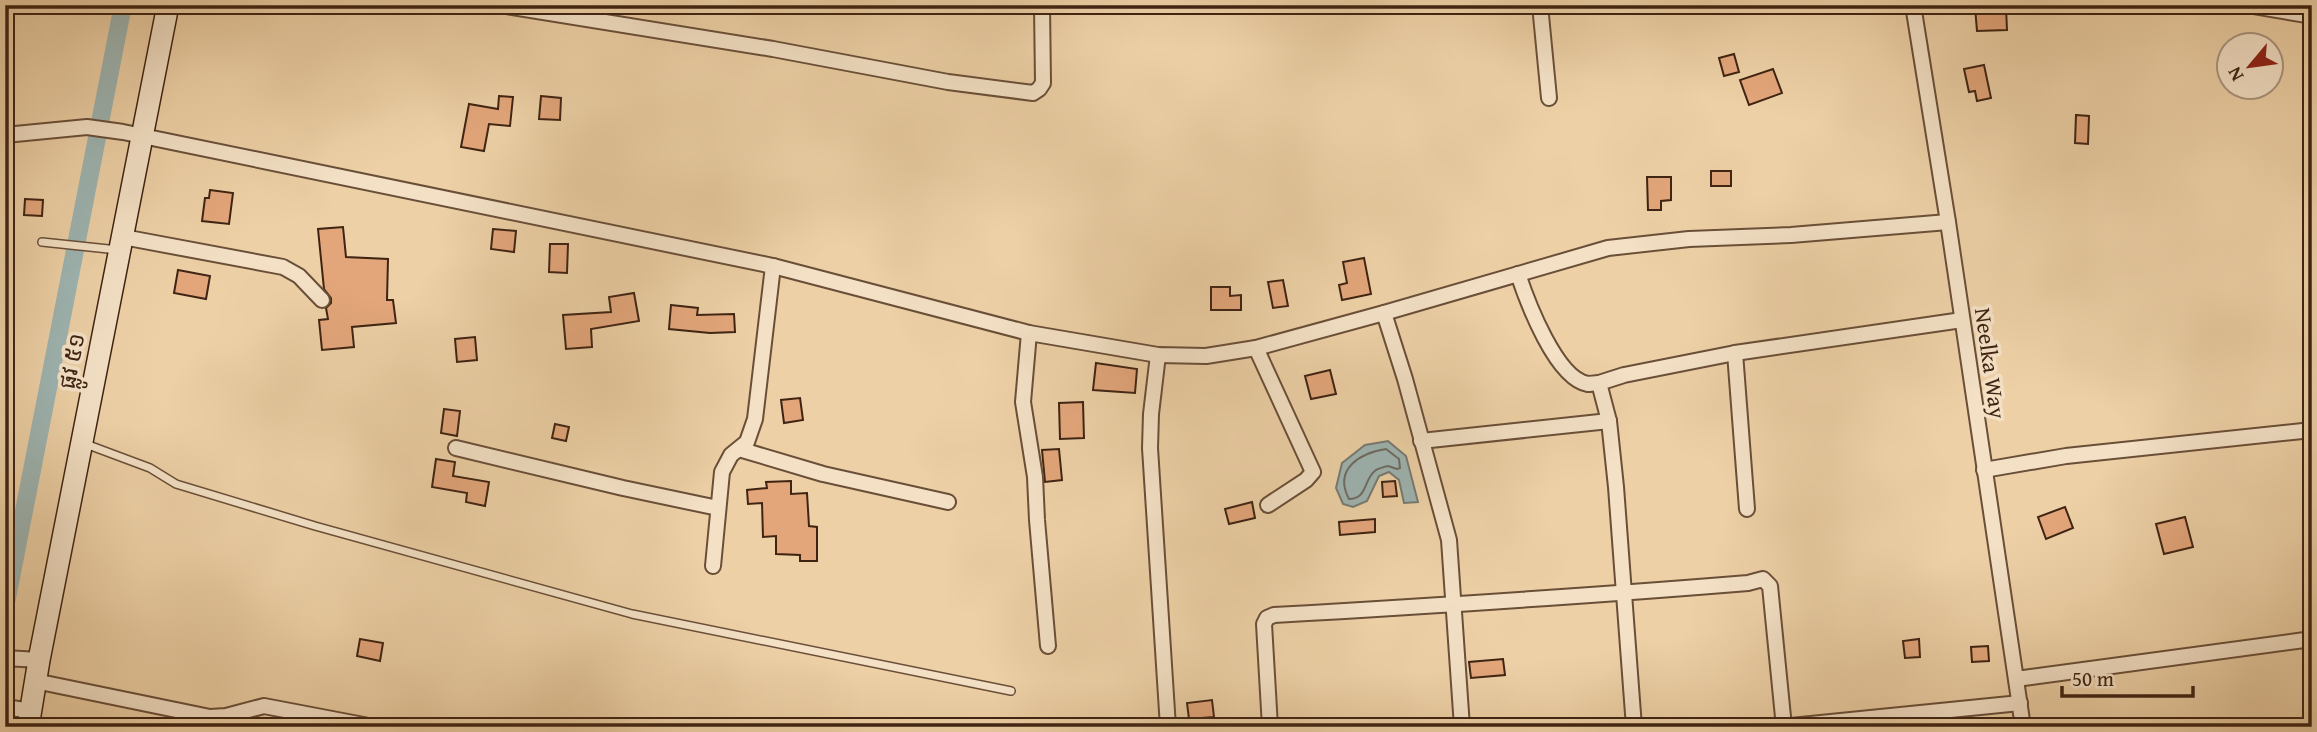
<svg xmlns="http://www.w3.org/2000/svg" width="2317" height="732" font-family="'Gentium Book Plus','Noto Sans Khmer',serif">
  <rect width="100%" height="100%" fill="#edd0a6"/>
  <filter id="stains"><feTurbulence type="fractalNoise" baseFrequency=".00286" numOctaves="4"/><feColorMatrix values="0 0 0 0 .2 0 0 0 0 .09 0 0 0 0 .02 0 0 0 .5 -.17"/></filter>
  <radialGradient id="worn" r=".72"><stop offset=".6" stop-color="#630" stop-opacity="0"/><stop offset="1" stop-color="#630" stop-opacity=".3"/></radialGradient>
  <polygon fill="#9db4b1" stroke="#777a72" stroke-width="2" points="1388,441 1406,456 1418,502 1404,503 1399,480 1389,472 1379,476 1367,501 1353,507 1343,504 1336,488 1342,463 1365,445"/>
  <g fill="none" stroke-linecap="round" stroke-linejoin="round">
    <path stroke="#6e6c62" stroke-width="2" d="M1386,449L1399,459L1400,468L1397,469L1388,466C1386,466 1378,469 1376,470C1363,479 1368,499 1349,499C1333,469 1360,453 1386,449Z"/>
    <polyline stroke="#9db4b1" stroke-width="18" points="5,608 123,5"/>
  </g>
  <g fill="#e3a67b" stroke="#3f2413" stroke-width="2">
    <polygon points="1975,7 2006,7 2007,30 1977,31"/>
    <polygon points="1734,54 1739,72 1724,76 1719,58"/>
    <polygon points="1984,65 1991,98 1977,101 1975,91 1969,92 1964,69"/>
    <polygon points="1773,69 1782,93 1749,105 1740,80"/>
    <polygon points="499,96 513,97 510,126 489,124 484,151 461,147 469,104 498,109"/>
    <polygon points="541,96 561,98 560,120 539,119"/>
    <polygon points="2076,115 2089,116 2088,144 2075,143"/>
    <rect x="1711" y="171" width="20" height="15"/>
    <polygon points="1647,177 1671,177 1671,200 1661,201 1661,210 1648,210"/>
    <polygon points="210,190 233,193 229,224 202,221 205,198 209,198"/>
    <polygon points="25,199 43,200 42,216 24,215"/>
    <polygon points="343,227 346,257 388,259 387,300 393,300 396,323 352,327 354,347 322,350 319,320 328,319 326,308 331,303 331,298 324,289 318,229"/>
    <polygon points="493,229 516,231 514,252 491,249"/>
    <polygon points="550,244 568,244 567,273 549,272"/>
    <polygon points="1364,258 1371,294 1342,300 1339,285 1347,283 1343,262"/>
    <polygon points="178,270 210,276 206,299 174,293"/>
    <polygon points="1283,280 1288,306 1273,308 1268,282"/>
    <polygon points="1211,287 1230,287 1230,296 1241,295 1241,310 1211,310"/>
    <polygon points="634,293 639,321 591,329 592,347 566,349 563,315 611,312 609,297"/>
    <polygon points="671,305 698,308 697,315 734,314 735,332 710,333 669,329"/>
    <polygon points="475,337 477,360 457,362 455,339"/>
    <polygon points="1096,363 1137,369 1135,393 1093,390"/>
    <polygon points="1330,370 1336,394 1311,399 1305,376"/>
    <polygon points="800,398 803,420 784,423 781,400"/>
    <polygon points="1083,402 1084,438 1060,439 1059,403"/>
    <polygon points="444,409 460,411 457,436 441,433"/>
    <polygon points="555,424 569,427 566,441 552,438"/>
    <polygon points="1059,449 1062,480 1045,482 1042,450"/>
    <polygon points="436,459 455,462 453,476 489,482 485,506 466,502 467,493 432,487"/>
    <polygon points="791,481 791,494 807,493 809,526 817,527 817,561 800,561 800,555 776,554 776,536 763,537 762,503 748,504 747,490 767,488 766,482"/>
    <polygon points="1395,481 1397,496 1383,497 1382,482"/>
    <polygon points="1252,502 1255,518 1229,524 1225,509"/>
    <polygon points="2065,507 2073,528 2046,539 2038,517"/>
    <polygon points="2185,517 2193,547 2164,554 2156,524"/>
    <polygon points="1375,519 1375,532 1340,535 1339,522"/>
    <polygon points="360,639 383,643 380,661 357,656"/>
    <polygon points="1919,639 1920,657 1905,658 1903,641"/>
    <polygon points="1988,646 1989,661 1972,662 1971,647"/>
    <polygon points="1503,659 1505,675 1471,678 1469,662"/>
    <polygon points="1212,700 1214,717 1189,719 1187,703"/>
  </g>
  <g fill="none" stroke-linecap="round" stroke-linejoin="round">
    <defs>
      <g id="service">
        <polyline points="42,242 118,250"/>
        <polyline points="83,443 150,468 176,484 315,526 632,614 1011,691"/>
      </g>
      <g id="minor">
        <polyline points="500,5 773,49 948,82 1033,93 1039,89 1043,83 1042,5"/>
        <polyline points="1540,5 1549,98"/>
        <polyline points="1913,5 1948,222 2023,727"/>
        <polyline points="2247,5 2312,16"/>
        <polyline points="5,135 87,127 123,132 773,266 1029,333 1158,355 1206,356 1256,348 1384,313 1608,248 1689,239 1791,235 1948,222"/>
        <polyline points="123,237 283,267 299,276 322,300"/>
        <path d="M1518,274C1527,301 1556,379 1588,384C1591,384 1595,383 1599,383"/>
        <polyline points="1384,313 1405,379 1449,540 1462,727"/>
        <polyline points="1029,333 1023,402 1035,477 1037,520 1048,646"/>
        <polyline points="1256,348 1313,472 1306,480 1268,505"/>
        <polyline points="1735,353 1747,509"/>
        <polyline points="1158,355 1151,414 1150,448 1168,727"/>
        <polyline points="1421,441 1609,421"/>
        <polyline points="456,448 623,488 718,508"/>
        <polyline points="739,449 823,474 948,502"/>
        <polyline points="1984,470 2066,456 2312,430"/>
        <polyline points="713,566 722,472 731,455 747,442 755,419 773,266"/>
        <polyline points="5,658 39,660"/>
        <polyline points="2016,679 2312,639"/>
        <polyline points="35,681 210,717 226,716 264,706 374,727"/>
        <polyline points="5,707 31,711"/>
        <path d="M1270,727L1264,624L1267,618L1274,615C1432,606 1590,596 1748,583L1763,579L1770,586L1784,727"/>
        <polyline points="1634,727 1616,487 1609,421 1599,383 1624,375 1735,353 1962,320"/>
        <polyline points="1781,727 2020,703"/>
      </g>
      <polyline id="secondary" points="28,727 39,660 168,5"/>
    </defs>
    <use href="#service" stroke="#6a4f38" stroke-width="10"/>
    <use href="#minor" stroke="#6a4f38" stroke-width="18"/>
    <use href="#secondary" stroke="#3f2413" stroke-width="24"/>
    <use href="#service" stroke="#f3e0c5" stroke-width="7"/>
    <use href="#minor" stroke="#f3e0c5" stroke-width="14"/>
    <use href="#secondary" stroke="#f3e0c5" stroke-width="21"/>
  </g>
  <g text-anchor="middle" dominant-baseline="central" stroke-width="7" stroke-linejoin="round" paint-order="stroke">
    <g font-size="23" fill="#3f2413" stroke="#f3e0c5">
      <text transform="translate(71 361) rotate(-79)">ផ្លូវ ៥១</text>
      <text transform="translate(1991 363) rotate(82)">Neelka Way</text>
    </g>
  </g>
  <rect width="2317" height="732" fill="none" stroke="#edd0a6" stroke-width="28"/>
  <rect x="7" y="7" width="2303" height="718" fill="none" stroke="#3f2413" stroke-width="3.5"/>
  <rect x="14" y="14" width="2289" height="704" fill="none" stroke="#3f2413" stroke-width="2"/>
  <g transform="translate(2250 66) rotate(241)"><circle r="33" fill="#f3e0c5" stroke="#ab957e" stroke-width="2"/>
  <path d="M0-5L12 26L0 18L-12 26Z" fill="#8f2418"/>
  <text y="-10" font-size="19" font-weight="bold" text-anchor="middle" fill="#3f2413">N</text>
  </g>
  <path d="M2062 686v10h131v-10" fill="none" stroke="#3f2413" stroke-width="3.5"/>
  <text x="2072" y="686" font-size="21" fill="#3f2413" stroke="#f3e0c5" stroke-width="5" paint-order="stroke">50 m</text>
  <rect width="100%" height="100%" filter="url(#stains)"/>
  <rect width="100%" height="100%" fill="url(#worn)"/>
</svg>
